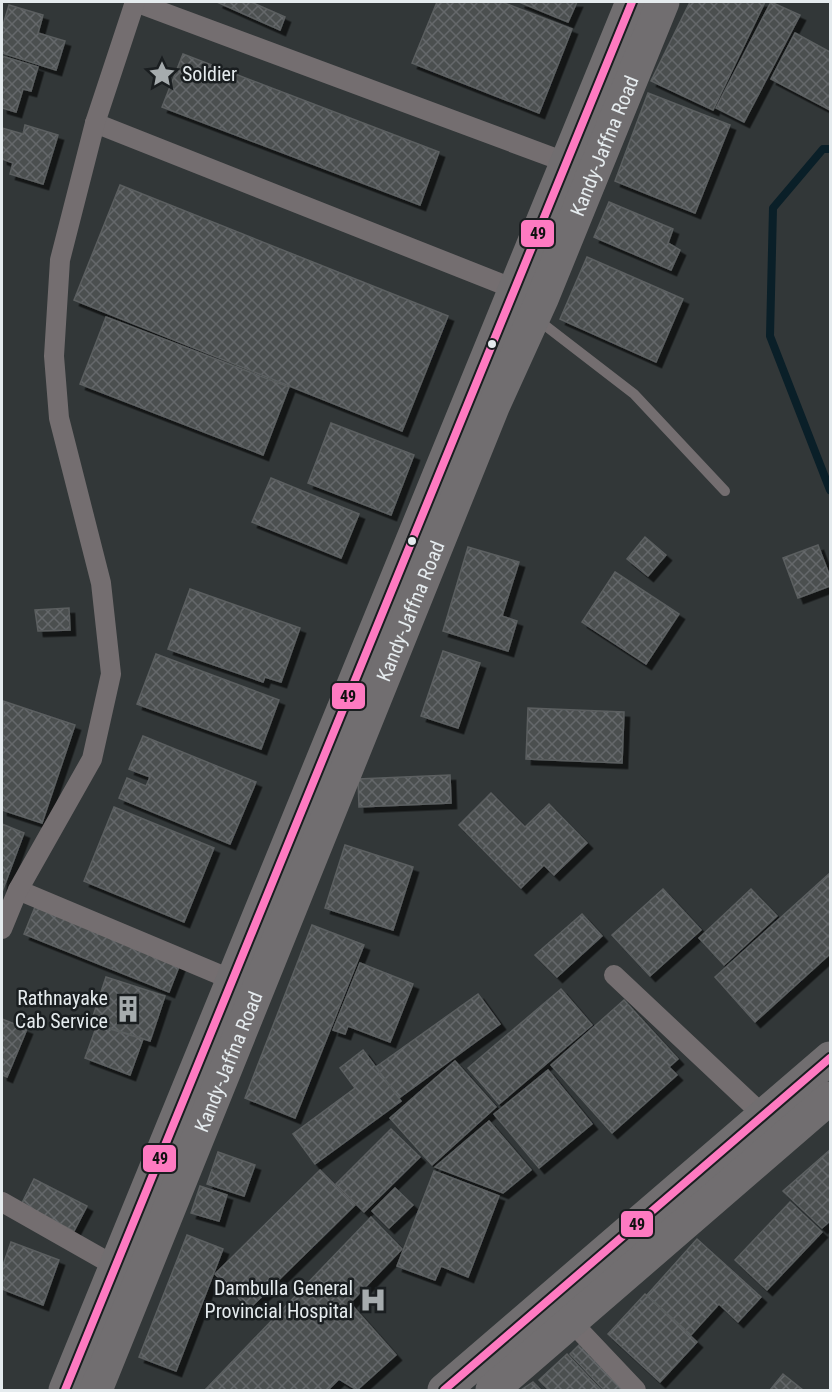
<svg xmlns="http://www.w3.org/2000/svg" width="832" height="1392" font-family="'Roboto Condensed',sans-serif">
  <defs>
    <pattern id="building-cross-hatch" width="8" height="8" patternUnits="userSpaceOnUse" patternTransform="scale(1.5)"><rect width="8" height="8" fill="#4b4f50"/><path d="M0 0l8 8M0 8l8-8" fill="none" stroke="#65686a"/></pattern>
    <filter id="shadow"><feDropShadow dx="5.5" dy="5.5" stdDeviation="0" flood-color="#0009"/></filter>
  </defs>
  <rect width="100%" height="100%" fill="#323738"/>
  <g fill="none" stroke-linecap="round" stroke-linejoin="round">
    <polyline stroke="#0a1f28" stroke-width="8" points="830,149 823,149 773,208 770,336 830,490"/>
  </g>
  <g fill="url(#building-cross-hatch)" stroke="#5b5f60" stroke-width="1.5" filter="url(#shadow)">
    <polygon points="217,2 251,2 285,17 280,30"/>
    <polygon points="437,2 502,2 572,29 539,113 412,63"/>
    <polygon points="519,2 577,2 568,22"/>
    <polygon points="690,2 765,2 713,110 651,81"/>
    <polygon points="771,2 800,15 744,122 716,108"/>
    <polygon points="9,5 43,15 38,33 65,41 56,70 2,53 2,28"/>
    <polygon points="795,33 830,52 830,110 771,79"/>
    <polygon points="183,54 439,152 420,205 162,107"/>
    <polygon points="2,56 38,67 31,91 23,89 16,112 2,108"/>
    <polygon points="648,93 730,125 695,213 615,181"/>
    <polygon points="25,125 58,135 43,184 10,174 13,163 2,159 2,128 23,134"/>
    <polygon points="120,185 448,316 402,431 74,300"/>
    <polygon points="609,202 673,229 668,243 680,250 671,270 594,237"/>
    <polygon points="587,257 683,299 656,362 560,319"/>
    <polygon points="106,317 289,387 263,455 80,384"/>
    <polygon points="331,423 414,455 391,515 308,483"/>
    <polygon points="271,478 359,514 341,558 252,522"/>
    <polygon points="645,537 666,555 648,576 627,559"/>
    <polygon points="818,545 830,577 830,586 798,598 783,558"/>
    <polygon points="468,547 519,562 502,616 517,621 508,651 443,631"/>
    <polygon points="615,572 679,614 646,664 582,622"/>
    <polygon points="190,589 300,628 281,682 265,677 263,682 168,649"/>
    <polygon points="69,608 70,630 38,631 35,610"/>
    <polygon points="443,651 480,663 458,728 421,716"/>
    <polygon points="156,654 279,700 261,749 137,704"/>
    <polygon points="3,701 75,725 42,823 2,810"/>
    <polygon points="528,708 624,712 622,763 526,759"/>
    <polygon points="143,736 256,782 230,844 119,798 127,778 146,786 150,777 129,769"/>
    <polygon points="450,775 451,803 359,807 358,779"/>
    <polygon points="491,793 525,827 549,804 587,843 554,875 544,865 521,888 459,825"/>
    <polygon points="114,807 214,848 184,922 84,881"/>
    <polygon points="2,824 24,833 2,892"/>
    <polygon points="345,845 413,867 393,930 325,908"/>
    <polygon points="830,873 830,954 755,1022 715,977"/>
    <polygon points="663,889 701,930 650,976 612,935"/>
    <polygon points="751,889 777,916 724,965 699,938"/>
    <polygon points="35,907 180,964 169,992 24,934"/>
    <polygon points="582,914 602,936 557,977 535,955"/>
    <polygon points="312,925 364,945 295,1118 245,1098"/>
    <polygon points="360,963 413,984 390,1042 348,1026 345,1034 333,1030"/>
    <polygon points="106,977 165,996 150,1041 91,1022"/>
    <polygon points="561,989 592,1025 499,1104 468,1068"/>
    <polygon points="478,994 500,1024 399,1098 376,1067"/>
    <polygon points="624,1000 678,1059 669,1067 677,1075 612,1133 551,1065"/>
    <polygon points="2,1019 27,1029 7,1077 2,1075"/>
    <polygon points="97,1025 143,1039 130,1075 85,1058"/>
    <polygon points="363,1050 401,1101 315,1164 293,1134 355,1088 340,1068"/>
    <polygon points="455,1061 496,1107 432,1165 390,1118"/>
    <polygon points="548,1070 592,1124 539,1168 494,1114"/>
    <polygon points="489,1121 531,1170 503,1193 435,1167"/>
    <polygon points="391,1129 420,1157 364,1212 336,1184"/>
    <polygon points="830,1150 830,1221 822,1228 783,1191"/>
    <polygon points="218,1152 255,1165 244,1196 207,1184"/>
    <polygon points="320,1170 355,1205 249,1309 215,1274"/>
    <polygon points="434,1171 499,1196 468,1277 441,1266 435,1280 397,1266"/>
    <polygon points="34,1179 87,1206 74,1231 21,1205"/>
    <polygon points="200,1186 227,1195 219,1221 191,1213"/>
    <polygon points="395,1188 413,1205 389,1228 372,1211"/>
    <polygon points="790,1202 822,1232 767,1290 735,1260"/>
    <polygon points="371,1217 402,1249 350,1303 396,1355 357,1390 339,1379 328,1390 205,1390"/>
    <polygon points="187,1235 223,1249 176,1371 139,1357"/>
    <polygon points="697,1239 761,1297 738,1322 719,1304 691,1335 647,1295"/>
    <polygon points="11,1242 59,1260 43,1305 2,1289 2,1268"/>
    <polygon points="645,1294 697,1342 660,1382 608,1334"/>
    <polygon points="585,1339 632,1390 604,1390 570,1354"/>
    <polygon points="567,1354 601,1390 549,1390 539,1380"/>
    <polygon points="783,1374 803,1390 770,1390"/>
    <polygon points="533,1382 541,1390 521,1390"/>
  </g>
  <g fill="none" stroke-linecap="round" stroke-linejoin="round">
    <polyline stroke="#746e70" stroke-width="10" points="538,320 634,394 725,491"/>
    <g stroke="#746e70" stroke-width="20">
      <polyline points="135,2 576,166"/>
      <polyline points="95,123 522,292"/>
      <polyline points="18,890 242,984"/>
      <polyline points="2,929 18,890 92,759 111,674 101,583 59,418 54,356 60,260 95,123 135,2"/>
      <polyline points="614,975 764,1116"/>
      <polyline points="2,1202 115,1266"/>
      <polyline points="565,1315 636,1390"/>
    </g>
    <g stroke="#716e70" stroke-width="33">
      <polyline points="65,1390 632,2"/>
      <path id="s1" d="M96,1390L493,407L542,299L663,2"/>
      <polyline points="444,1390 830,1058"/>
      <polyline points="492,1390 830,1098"/>
    </g>
    <defs>
      <g id="bus-1">
        <polyline points="65,1390 632,2"/>
        <polyline points="444,1390 830,1058"/>
      </g>
    </defs>
    <use href="#bus-1" stroke="#1a1e20" stroke-width="12"/>
    <use href="#bus-1" stroke="#fe7ac1" stroke-width="8"/>
  </g>
  <defs>
    <symbol id="sight-bare" viewBox="-9 -9 18 18"><path d="M0-6L1.8-2.2L6-1.7L2.9 1.2L3.7 5.4L0 3.3L-3.7 5.4L-2.9 1.2L-6-1.7L-1.8-2.2Z" fill="#a6acae" stroke="#1a1e20" stroke-width="2.5" paint-order="stroke"/></symbol>
    <symbol id="building-bare" viewBox="-9 -9 18 18"><path d="M-4-6H4V6H1V3H-1V6H-4ZM-2.5-4.3h1.7v1.8h-1.7ZM.8-4.3h1.7v1.8H.8ZM-2.5-1h1.7V.8h-1.7ZM.8-1h1.7V.8H.8Z" fill="#a6acae" stroke="#1a1e20" stroke-width="2.5" paint-order="stroke"/></symbol>
    <symbol id="hospital-bare" viewBox="-9 -9 18 18"><path d="M-5-5h3v3.5h4V-5h3V5h-3V1.5h-4V5h-3Z" fill="#a6acae" stroke="#1a1e20" stroke-width="2.5" paint-order="stroke"/></symbol>
  </defs>
  <g fill-rule="evenodd">
    <use href="#sight-bare" x="143" y="55" width="38" height="38"/>
    <use href="#building-bare" x="109" y="990" width="38" height="38"/>
    <use href="#hospital-bare" x="354" y="1281" width="38" height="38"/>
  </g>
  <g fill="#e5ebee" stroke="#1a1e20" stroke-width="2">
    <circle cx="492" cy="344" r="5"/>
    <circle cx="412" cy="541" r="5"/>
  </g>
  <g text-anchor="middle" dominant-baseline="central" stroke-width="5" stroke-linejoin="round" paint-order="stroke">
    <g font-size="20" fill="#e5ebee" stroke="#1a1e20" text-anchor="end">
      <text x="182" y="74" text-anchor="start">Soldier</text>
      <text x="108" y="998">Rathnayake<tspan x="108" dy="23">Cab Service</tspan></text>
      <text x="353" y="1288">Dambulla General<tspan x="353" dy="23">Provincial Hospital</tspan></text>
    </g>
    <g font-size="20" fill="#e5ebee" stroke="#1a1e20">
      <text stroke="none"><textPath href="#s1" startOffset="1344">Kandy-Jaffna Road</textPath></text>
      <text stroke="none"><textPath href="#s1" startOffset="840">Kandy-Jaffna Road</textPath></text>
      <text stroke="none"><textPath href="#s1" startOffset="354">Kandy-Jaffna Road</textPath></text>
    </g>
  </g>
  <g stroke="#1a1e20" stroke-width="2">
    <rect x="520" y="219" width="35" height="29" rx="6" fill="#fe7ac1"/>
    <rect x="331" y="682" width="35" height="28" rx="6" fill="#fe7ac1"/>
    <rect x="142" y="1144" width="35" height="29" rx="6" fill="#fe7ac1"/>
    <rect x="620" y="1210" width="34" height="28" rx="6" fill="#fe7ac1"/>
  </g>
  <g font-size="16" text-anchor="middle" font-weight="bold" fill="#111">
    <text x="538" y="239">49</text>
    <text x="348" y="702">49</text>
    <text x="160" y="1164">49</text>
    <text x="637" y="1230">49</text>
  </g>
  <rect width="832" height="1392" fill="none" stroke="#e5ebee" stroke-width="6"/>
</svg>
